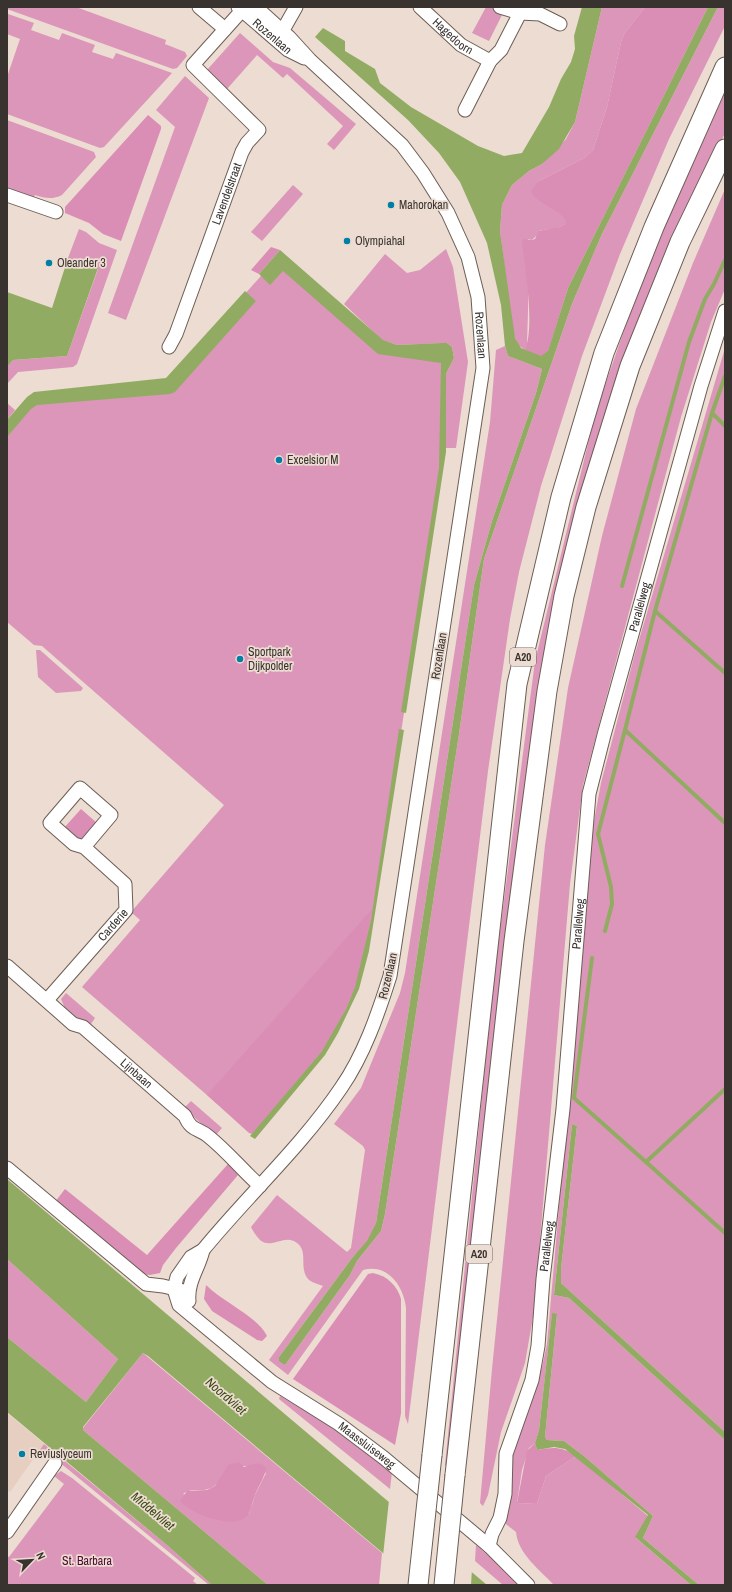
<svg xmlns="http://www.w3.org/2000/svg" width="732" height="1592" font-family="'Archivo Narrow',sans-serif">
  <rect width="100%" height="100%" fill="#ecdcd1"/>
  <polygon fill="#e6cfc0" points="7,1413 44,1444 10,1492 7,1490"/>
  <g fill="#dc96b9" fill-rule="evenodd">
    <polygon points="7,7 76,7 166,40 165,44 185,52 187,56 177,68 173,69 7,9"/>
    <polygon points="486,7 492,7 503,13 489,41 472,33"/>
    <path d="M602,7H645L624,34L621,42L607,107L593,150L584,158L539,181L536,198L563,215L567,221C563,230 546,229 538,231L537,235L532,240L528,239V311L527,345L525,350L518,345L513,333L500,231L502,205L512,185L529,171L542,164L566,139L575,122Z"/>
    <path d="M718,7H725V26L669,139L620,254L582,356L541,486L519,572L510,619L488,771L408,1424L405,1416L406,1308C404,1287 388,1263 363,1270L288,1375L269,1360L323,1286C319,1284 313,1283 309,1280C298,1269 309,1252 297,1243C285,1233 271,1250 260,1240C256,1236 253,1231 251,1227L277,1195L347,1252L351,1248L365,1150L363,1146L334,1124L361,1088L400,993L405,973L490,422L496,350L505,346L508,356L542,369L536,393L492,521L474,585L376,1223L368,1241L352,1258L279,1357L285,1365L350,1275L357,1261L381,1231L385,1214L459,734L484,559L572,304L602,234Z"/>
    <polygon points="8,14 34,23 31,30 59,40 62,33 95,45 92,52 113,59 116,53 172,73 104,147 100,148 7,114 7,77 20,39 7,34"/>
    <polygon points="240,33 273,62 290,68 356,124 334,150 327,144 343,126 287,74 283,78 257,55 227,89 207,70"/>
    <polygon points="185,76 209,98 126,320 108,313 175,127 156,110"/>
    <polygon points="725,91 725,133 666,257 603,418 563,563 448,1468 445,1465 494,977 535,661 596,411 642,279 678,195"/>
    <path d="M7,120L94,152L96,157L62,195C52,200 45,198 35,195L33,199L7,189Z"/>
    <polygon points="293,185 303,194 262,241 251,232"/>
    <polygon points="725,189 725,289 711,322 681,417 583,785 570,884 534,1311 525,1363 501,1432 488,1495 483,1506 480,1503 492,1369 545,845 568,688 602,536 636,409 693,263"/>
    <polygon points="79,229 86,232 99,243 117,250 77,364 73,367 18,372 7,384 7,367 13,360 67,356 98,269 68,258"/>
    <polygon points="446,249 453,267 468,362 456,448 446,448 446,374 454,358 452,347 447,343 397,345 382,340 344,304 385,254 407,273 420,270"/>
    <polygon points="279,256 382,350 444,358 442,464 371,929 361,975 333,1038 252,1134 82,987 140,920 131,912 224,805 42,646 34,645 7,622 7,431 35,399 165,383"/>
    <path d="M725,348V1432L561,1283V1269L577,1126L572,1124L554,1295L569,1298L725,1440V1585H699L643,1538L653,1516L584,1456L564,1441L547,1440L545,1437L557,1314H552L539,1430L535,1443L529,1448L522,1470L517,1503L537,1504L546,1476L576,1456L648,1516L636,1538L691,1585H554C540,1570 518,1554 516,1532L502,1521L517,1430L542,1367L547,1344L592,832L601,783L634,657Z"/>
    <polygon points="7,403 15,410 7,420"/>
    <polygon points="36,650 40,650 83,688 81,691 56,693 38,677"/>
    <polygon points="66,993 95,1018 89,1027 82,1020 75,1020 61,1008 64,1006 61,999"/>
    <polygon points="191,1101 222,1128 215,1136 184,1108"/>
    <polygon points="7,1259 118,1359 86,1402 7,1337"/>
    <path d="M143,1353L382,1553L379,1585H268L83,1430V1428ZM228,1466H248L266,1473L255,1495L249,1514L183,1494C192,1487 199,1492 208,1489C218,1487 223,1474 228,1466Z"/>
    <polygon points="280,1396 353,1440 392,1472 390,1489 279,1399"/>
    <polygon points="44,1444 168,1546 212,1585 209,1585 64,1466 39,1451"/>
    <polygon points="61,1471 72,1478 195,1578 193,1581 198,1585 7,1585 7,1556 9,1557 64,1484 54,1476"/>
    <polygon points="476,1545 506,1571 517,1585 503,1585 475,1561"/>
  </g>
  <g fill="#da8eb5">
    <path d="M645,7H708L568,288L548,352L541,357L525,350C535,326 525,269 522,242L523,239L532,240L535,239L538,231L560,227L565,224L566,221C560,209 534,203 531,191L539,181L584,158L593,150L607,107L621,42L624,34Z"/>
    <polygon points="148,115 161,126 161,129 121,241 103,234 89,223 65,213 65,207"/>
    <polygon points="271,247 280,250 259,274 251,270"/>
    <polygon points="81,809 97,823 83,841 77,841 63,829"/>
    <polygon points="372,909 361,966 355,987 346,1009 322,1051 252,1134 249,1133 207,1095"/>
    <polygon points="228,1164 238,1175 176,1248 163,1265 160,1273 150,1275 142,1274 55,1202 65,1189 147,1255"/>
    <path d="M373,1273C387,1276 397,1285 401,1299V1413L395,1445L293,1379L368,1274Z"/>
    <path d="M206,1285C223,1302 258,1317 267,1336L262,1341L257,1340L212,1311L204,1299Z"/>
    <path d="M535,1443L537,1450C554,1447 561,1446 576,1456L546,1476L537,1504L517,1503L527,1451Z"/>
    <path d="M239,1462L244,1467C252,1465 262,1459 266,1469C264,1479 257,1488 254,1498C252,1502 251,1511 248,1515C235,1531 191,1514 180,1501L187,1491L207,1490L215,1486L228,1465Z"/>
  </g>
  <g fill="#91ac62">
    <polygon points="582,7 602,7 575,122 559,149 542,164 529,171 512,185 502,205 500,231 515,338 521,348 541,356 548,351 568,288 702,19 708,7 718,7 602,234 572,304 484,559 459,734 385,1214 381,1231 357,1261 350,1275 285,1365 279,1361 279,1357 352,1258 367,1241 376,1223 474,585 492,521 536,393 542,369 508,356 505,346 501,305 487,243 460,182 439,153 408,120 315,37 323,28 345,41 345,51 375,69 380,83 411,107 478,146 504,156 522,153 549,107 561,79 571,62 575,49 574,36"/>
    <polygon points="280,250 383,340 397,345 441,343 447,343 452,347 454,358 446,374 446,452 406,713 401,712 439,468 441,363 378,354 283,271 270,285 259,274"/>
    <polygon points="68,258 98,268 67,356 13,360 7,367 7,292 52,308"/>
    <polygon points="245,291 256,301 175,392 170,394 37,405 31,409 7,437 7,420 27,397 34,392 166,378"/>
    <polygon points="399,729 404,730 369,951 359,989 338,1033 325,1055 255,1139 250,1136 322,1051 346,1009 355,987 371,920"/>
    <polygon points="572,1124 577,1126 561,1269 561,1283 725,1432 725,1440 569,1298 554,1295"/>
    <polygon points="7,1179 487,1585 421,1585 148,1356 143,1353 83,1427 83,1430 268,1585 212,1585 168,1546 7,1412 7,1337 86,1402 118,1359 7,1259"/>
    <polygon points="552,1313 557,1314 545,1437 547,1440 564,1441 584,1456 653,1516 643,1538 699,1585 691,1585 635,1537 648,1515 565,1449 554,1447 537,1450 535,1443 539,1430"/>
  </g>
  <polygon fill="#ecdcd1" points="389,1500 472,1569 471,1585 418,1585 383,1556"/>
  <g fill="none" stroke-linecap="round" stroke-linejoin="round">
    <g stroke="#91ac62" stroke-width="4">
      <polyline points="712,413 725,376"/>
      <polyline points="622,586 689,342 705,299 714,284 725,260"/>
      <polyline points="655,611 712,413 725,426"/>
      <polyline points="725,673 655,611 625,730 725,823"/>
      <polyline points="605,931 612,904 611,887 598,834 625,730"/>
      <polyline points="592,958 574,1098 646,1162 725,1089"/>
      <polyline points="646,1162 725,1233"/>
    </g>
    <defs>
      <g id="minor">
        <polyline points="199,7 225,29"/>
        <path id="s1" d="M238,7L288,50L304,58"/>
        <path id="s2" d="M256,7L289,37L310,60L402,145L423,173L448,213L468,257L478,297L483,368L390,976C378,1014 364,1055 341,1088C301,1147 248,1195 203,1250L191,1257L177,1277L174,1289L179,1305L272,1382L339,1424L384,1458L489,1546L528,1585"/>
        <path id="s3" d="M420,7L461,45L490,61"/>
        <polyline points="500,7 520,13"/>
        <polyline points="279,37 296,7"/>
        <polyline points="465,110 490,61 501,50 520,13 540,14 560,24"/>
        <polyline points="7,195 56,212"/>
        <path id="s4" d="M169,347L176,334L242,152L247,143L259,130L193,65L245,7"/>
        <path id="s5" d="M7,966L73,1024L83,1027L185,1116C191,1131 198,1128 208,1136C227,1151 242,1170 260,1186"/>
        <path id="s6" d="M47,1000L126,910L125,884L84,847L74,844L50,823L80,788L111,815L84,847"/>
        <polyline points="7,1168 146,1284 163,1286 188,1292"/>
        <path d="M189,1301C187,1282 199,1268 203,1250"/>
        <polyline points="7,1532 55,1463"/>
        <path id="s7" d="M489,1546L492,1534L500,1518L505,1494L506,1454L532,1380L538,1346L543,1279L563,1109L589,794L604,735L701,386L725,311"/>
      </g>
      <g id="highway">
        <polyline points="432,1455 517,684 561,497 604,353 654,227 725,67"/>
        <polyline points="455,1475 514,941 547,691 564,596 586,507 630,366 680,242 725,149"/>
      </g>
    </defs>
    <use href="#minor" stroke="#6c5e55" stroke-width="15"/>
    <use href="#highway" stroke="#6c5e55" stroke-width="21"/>
    <use href="#minor" stroke="#fff" stroke-width="13"/>
    <use href="#highway" stroke="#fff" stroke-width="19"/>
    <defs>
      <g id="highway-bridge">
        <polyline points="418,1585 432,1455"/>
        <polyline points="444,1585 455,1475"/>
      </g>
    </defs>
    <use href="#highway-bridge" stroke="#6c5e55" stroke-width="21" stroke-linecap="butt"/>
    <use href="#highway-bridge" stroke="#fff" stroke-width="19"/>
  </g>
  <g fill="#017ea4" stroke="#ecdcd1" stroke-width="1.5">
    <circle cx="391" cy="205" r="4"/>
    <circle cx="347" cy="241" r="4"/>
    <circle cx="49" cy="263" r="4"/>
    <circle cx="279" cy="460" r="4"/>
    <circle cx="240" cy="659" r="4"/>
    <circle cx="22" cy="1454" r="4"/>
  </g>
  <g text-anchor="middle" dominant-baseline="central" stroke-width="3.5" stroke-linejoin="round" paint-order="stroke">
    <g fill="#ecdcd1" stroke="#6f6660" stroke-width="1">
      <rect x="510" y="648" width="26" height="18" rx="3"/>
      <rect x="466" y="1245" width="26" height="18" rx="3"/>
    </g>
    <g font-size="11" font-weight="bold" fill="#39332f">
      <text x="523" y="657">A20</text>
      <text x="479" y="1254">A20</text>
    </g>
    <g font-size="12" fill="#39332f" stroke="#ecdcd1">
      <text stroke="none"><textPath href="#s1" startOffset="45">Rozenlaan</textPath></text>
      <text stroke="none"><textPath href="#s3" startOffset="44">Hagedoorn</textPath></text>
      <text stroke="none"><textPath href="#s4" startOffset="164">Lavendelstraat</textPath></text>
      <text stroke="none"><textPath href="#s2" startOffset="411">Rozenlaan</textPath></text>
      <text stroke="none"><textPath href="#s7" startOffset="956">Parallelweg</textPath></text>
      <text transform="translate(439 656) rotate(-81)">Rozenlaan</text>
      <text stroke="none"><textPath href="#s7" startOffset="632">Parallelweg</textPath></text>
      <text stroke="none"><textPath href="#s6" startOffset="100">Carderie</textPath></text>
      <text transform="translate(388 976) rotate(-77)">Rozenlaan</text>
      <text stroke="none"><textPath href="#s5" startOffset="169">Lijnbaan</textPath></text>
      <text stroke="none"><textPath href="#s7" startOffset="308">Parallelweg</textPath></text>
      <text stroke="none"><textPath href="#s2" startOffset="1697">Maassluiseweg</textPath></text>
    </g>
    <g font-size="12" fill="#39332f" stroke="#ecdcd1" text-anchor="start">
      <text x="399" y="205">Mahorokan</text>
      <text x="355" y="241">Olympiahal</text>
      <text x="57" y="263">Oleander 3</text>
      <text x="287" y="460">Excelsior M</text>
      <text x="248" y="652">Sportpark<tspan x="248" dy="14">Dijkpolder</tspan></text>
      <text x="30" y="1454">Reviuslyceum</text>
    </g>
    <g font-size="12" fill="#4d0933" stroke="#ecdcd1">
      <text x="87" y="1561">St. Barbara</text>
    </g>
    <g font-size="13" font-style="italic" fill="#374813" stroke="#ecdcd1">
      <text transform="translate(226 1396) rotate(41)">Noordvliet</text>
      <text transform="translate(153 1511) rotate(40)">Middelvliet</text>
    </g>
  </g>
  <rect width="732" height="1592" fill="none" stroke="#39332f" stroke-width="16"/>
  <g transform="translate(32 1560) rotate(65)" stroke="#ecdcd1" stroke-width="3" paint-order="stroke">
  <path d="M0-3L7 15L0 10L-7 15Z" fill="#39332f"/>
  <text y="-6" font-size="11" font-weight="bold" text-anchor="middle" fill="#39332f">N</text>
  </g>
</svg>
